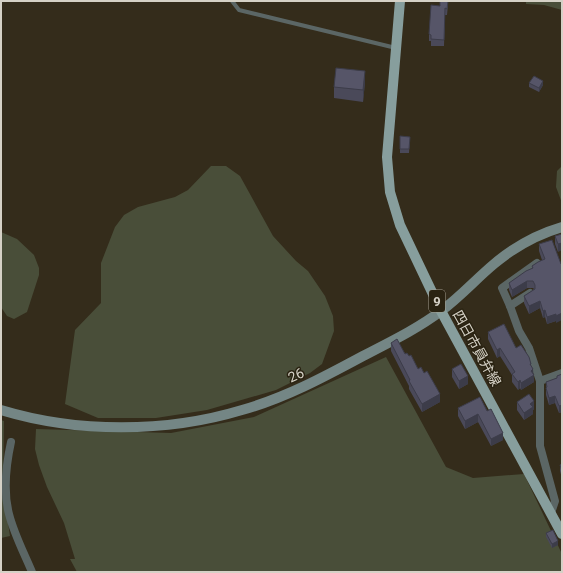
<svg xmlns="http://www.w3.org/2000/svg" width="563" height="573" font-family="Roboto,'Noto Sans JP',sans-serif">
  <rect width="100%" height="100%" fill="#342c1b"/>
  <g fill="#494e39">
    <polygon points="526,1 562,1 562,10 544,5 526,4"/>
    <polygon points="211,166 226,166 240,176 273,236 296,261 308,271 325,296 333,316 334,331 322,364 310,373 276,390 207,410 156,418 98,418 65,404 75,330 101,303 101,263 115,227 124,215 138,207 175,197 188,190"/>
    <polygon points="562,166 562,203 556,187 557,171"/>
    <polygon points="1,232 17,239 34,255 39,268 39,275 27,312 14,319 7,316 1,307"/>
    <polygon points="386,357 446,467 473,478 524,474 562,554 562,572 77,572 70,559 75,559 64,523 47,487 39,465 35,449 36,429 171,433 254,417"/>
    <polygon points="1,420 4,421 3,488 10,536 1,538"/>
  </g>
  <g fill="none" stroke-linecap="round" stroke-linejoin="round">
    <polyline stroke="#5b6665" stroke-width="4" points="232,1 239,10 396,48"/>
    <g stroke="#5b6665" stroke-width="8">
      <polyline points="537,263 502,288 510,306 519,331 529,348 540,381"/>
      <polyline points="510,306 530,293"/>
      <path d="M11,442C6,465 3,491 9,514C14,534 24,553 32,572"/>
      <polyline points="551,513 555,501 540,446 540,381 562,373"/>
    </g>
    <path stroke="#748685" stroke-width="10" d="M1,410C77,433 166,433 242,410C285,398 324,377 363,356C390,342 417,329 441,311C460,297 476,279 494,264C513,248 538,234 562,227"/>
    <polyline stroke="#879e9d" stroke-width="10" points="400,1 387,157 390,192 400,225 441,311 562,534"/>
  </g>
  <g fill="#4a4959">
    <polygon points="448,5 447,15 445,15 444,46 431,46 431,41 429,41 429,34 440,6"/>
    <polygon points="365,82 363,102 334,98 334,87"/>
    <polygon points="529,83 543,85 539,92 529,87"/>
    <polygon points="400,136 410,137 409,153 400,153"/>
    <polygon points="562,234 558,252 555,244 555,236"/>
    <polygon points="539,244 561,264 556,323 556,321 547,324 545,317 543,318 540,308 529,314 524,303 524,296 534,289 533,288 527,288 512,297 509,290 509,283 532,268 532,266 542,260 539,251"/>
    <polygon points="488,332 516,348 531,366 533,374 534,382 521,390 520,388 518,390 512,382 512,375 500,356 497,358 488,339"/>
    <polygon points="391,343 409,356 418,369 440,402 422,412 409,389 409,386 391,351"/>
    <polygon points="452,369 468,384 459,389 452,377"/>
    <polygon points="562,374 562,412 559,413 555,403 549,405 546,395 546,382 557,378 557,376"/>
    <polygon points="480,397 503,440 491,446 478,422 465,429 458,416 458,408"/>
    <polygon points="517,402 534,409 533,410 533,414 524,420 517,410"/>
    <polygon points="562,464 562,478 560,471 560,465"/>
    <polygon points="546,533 558,545 552,548 546,537"/>
  </g>
  <g fill="#3c3c49">
    <polygon points="365,71 365,82 363,102 363,90"/>
    <polygon points="543,81 543,85 539,92 539,88"/>
    <polygon points="562,243 562,250 558,252 558,244"/>
    <polygon points="527,281 527,288 512,297 512,290"/>
    <polygon points="540,301 540,308 529,314 529,306"/>
    <polygon points="545,310 545,317 543,318 543,311"/>
    <polygon points="562,313 562,320 556,323 556,316"/>
    <polygon points="556,314 556,321 547,324 547,317"/>
    <polygon points="500,348 500,356 497,358 497,350"/>
    <polygon points="530,364 531,364 531,371 533,369 534,382 521,390 521,383"/>
    <polygon points="468,376 468,384 459,389 459,381"/>
    <polygon points="520,380 520,388 518,390 518,382"/>
    <polygon points="440,394 440,402 422,412 422,404"/>
    <polygon points="555,396 555,403 549,405 549,398"/>
    <polygon points="534,401 534,409 533,410 533,414 524,420 524,413 530,404"/>
    <polygon points="562,405 562,412 559,413 559,406"/>
    <polygon points="478,414 478,422 465,429 465,421"/>
    <polygon points="503,433 503,440 491,446 491,439"/>
    <polygon points="558,541 558,545 552,548 552,544"/>
  </g>
  <g fill="#565568" stroke="#3c3c49">
    <polygon points="440,1 448,1 447,9 445,8 444,40 431,39 431,35 429,34 431,5 440,6"/>
    <polygon points="336,68 365,71 363,90 334,87"/>
    <polygon points="534,76 543,81 539,88 529,83"/>
    <polygon points="400,136 410,137 409,149 400,149"/>
    <polygon points="562,234 562,243 558,244 555,236"/>
    <polygon points="552,240 561,264 562,263 562,313 556,316 556,314 547,317 545,310 543,311 540,301 529,306 524,296 535,289 535,285 533,281 527,281 512,290 509,283 526,271 533,268 532,266 538,262 545,259 539,244"/>
    <polygon points="504,324 516,348 521,345 529,357 531,364 530,364 533,369 531,371 534,375 521,383 520,380 518,382 512,374 515,372 500,348 497,350 488,332"/>
    <polygon points="397,339 405,354 407,353 409,356 411,355 418,369 421,367 424,373 427,371 440,394 422,404 409,381 410,380 391,343"/>
    <polygon points="461,364 468,376 459,381 452,369"/>
    <polygon points="562,374 562,405 559,406 555,396 549,398 546,388 547,387 546,382 557,378 557,376"/>
    <polygon points="529,394 534,401 530,404 533,407 524,413 517,402"/>
    <polygon points="480,397 487,411 491,409 503,433 491,439 478,414 465,421 458,408"/>
    <polygon points="562,464 562,471 560,465"/>
    <polygon points="553,530 558,541 552,544 546,533"/>
  </g>
  <g text-anchor="middle" dominant-baseline="central" stroke-width="3" stroke-linejoin="round" paint-order="stroke">
    <rect fill="#2a2312" stroke="#a29d90" stroke-width="1" x="429" y="290" width="16" height="22" rx="3"/>
    <g font-size="13" font-weight="bold" fill="#d5d1c6">
      <text x="437" y="301">9</text>
    </g>
    <g font-size="14" fill="#d5d1c6" stroke="#2a2312">
      <text transform="translate(477 348) rotate(61)">四日市員弁線</text>
      <text transform="translate(296 375) rotate(-24)">26</text>
    </g>
  </g>
  <rect width="563" height="573" fill="none" stroke="#d5d1c6" stroke-width="4"/>
</svg>
